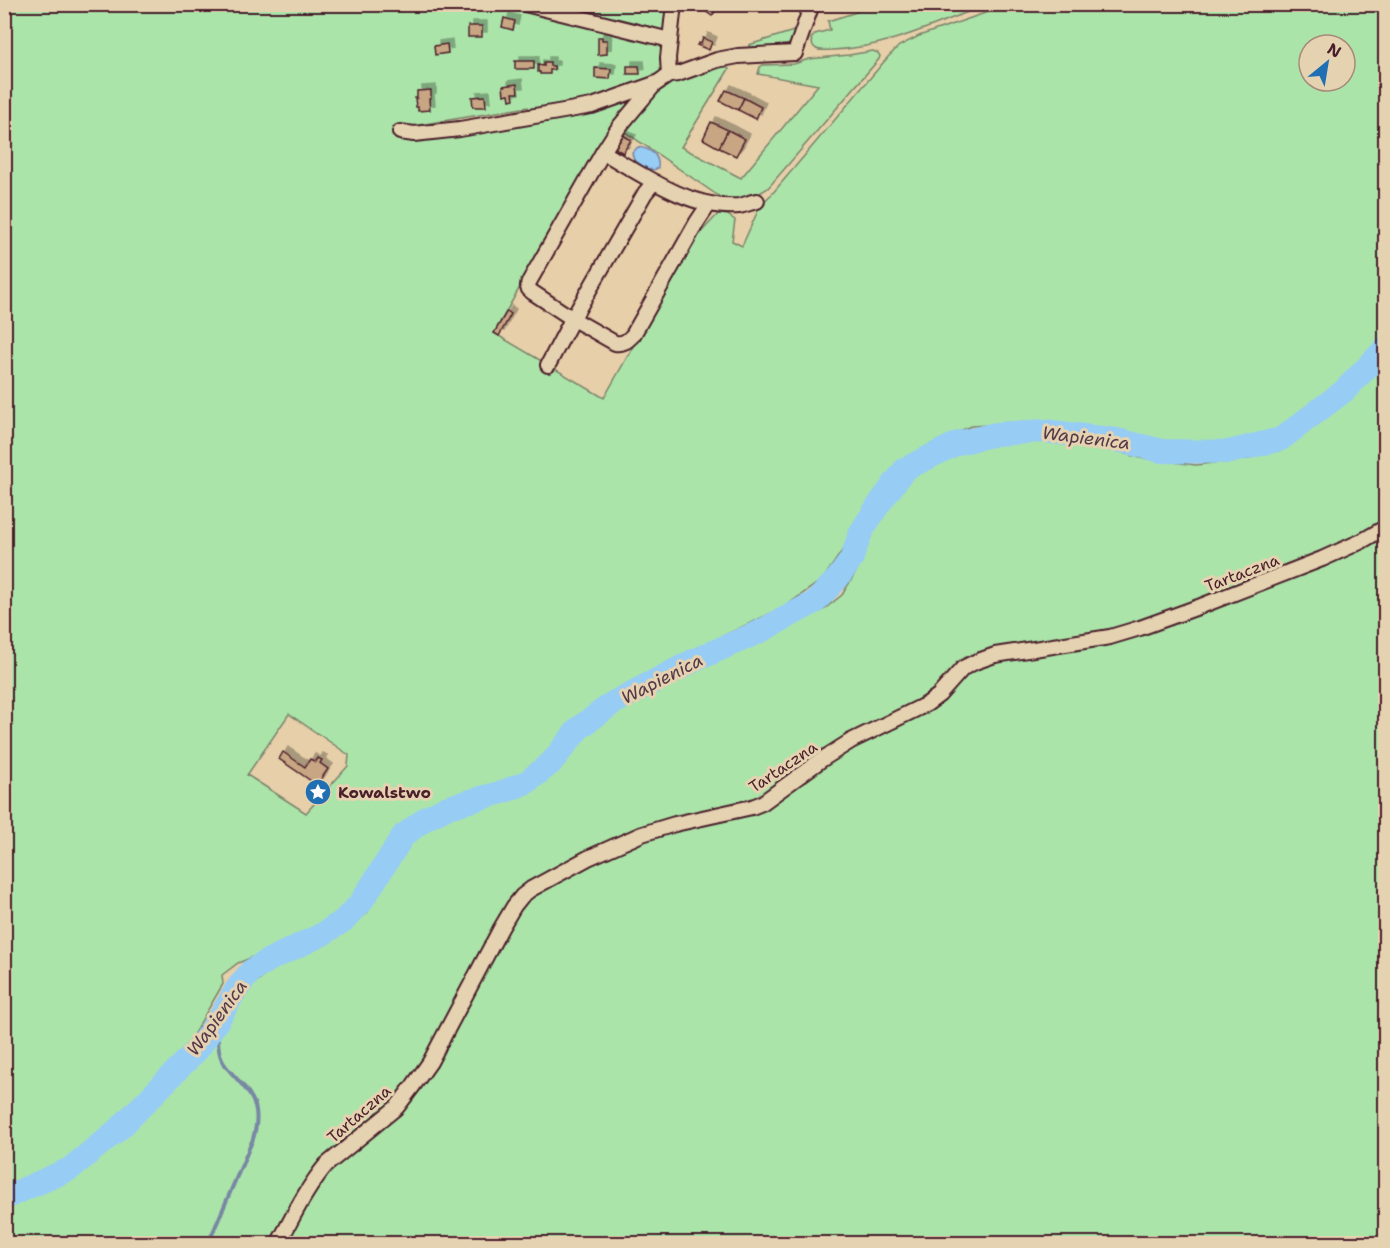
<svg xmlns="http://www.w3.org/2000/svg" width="1390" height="1248" font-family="'Shantell Sans',sans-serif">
  <defs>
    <filter id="shadow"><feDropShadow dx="5" dy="-5" stdDeviation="0" flood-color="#0004"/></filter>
  </defs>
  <rect width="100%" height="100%" fill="#e6cfa9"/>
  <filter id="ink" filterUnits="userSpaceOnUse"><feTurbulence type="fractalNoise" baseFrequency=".0167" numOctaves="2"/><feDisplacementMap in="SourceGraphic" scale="12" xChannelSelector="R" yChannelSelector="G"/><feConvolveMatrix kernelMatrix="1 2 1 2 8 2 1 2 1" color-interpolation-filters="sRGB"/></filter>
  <g filter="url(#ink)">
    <g fill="#abe4a9" stroke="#7a826a" stroke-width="1.5" fill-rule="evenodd">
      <path d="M5,5H509L664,44L663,70L660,76L618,92L614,90L600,95L598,99L530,111L528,107L419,125L418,138L640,92L594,156L494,333L604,398L692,242L719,213L726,214L735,220L732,241L742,246L761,204L772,194L888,57L899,46L919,36L1008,5H1385V338L1336,385L1279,431L1225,444L1166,441L1096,427L1043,422L971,426L927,446L898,463L868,504L842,551L823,579L784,607L723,636L690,653L651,677L611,696L578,721L546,758L524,776L441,802L399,832L382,855L356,900L339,917L321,928L293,941L238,963L222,975L223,984L189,1042L146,1092L71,1160L5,1194ZM1309,45H1345V81H1309ZM289,714L349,755L348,766L306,813L247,775Z"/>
      <polygon points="540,5 671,5 664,33"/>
      <path d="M860,5V4L986,5C935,24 887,48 832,50C826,50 818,52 814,47C812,45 812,42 811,39L815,34L830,30L828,21L857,12Z"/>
      <path d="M800,29C798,33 796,40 792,42C785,49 763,47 753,47H750L749,45Z"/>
      <polygon points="873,51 878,53 880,56 879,59 768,188 752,198 719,201 720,197 624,131 663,83 727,61 727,67 729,69 681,147 741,178 818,85 758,74 760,67 763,65 794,64 809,59 849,55"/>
      <polygon points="1385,363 1385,522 1360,538 1139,625 994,651 931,697 760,801 674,822 529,887 427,1061 395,1105 323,1164 274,1243 5,1244 5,1208 75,1173 112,1144 152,1107 202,1050 240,999 252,985 271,971 321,943 347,931 368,912 388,871 405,843 424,828 449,814 506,800 532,789 559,769 585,734 615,712 696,668 823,610 842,595 856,572 864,549 882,517 912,477 961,451 997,443 1042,437 1099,444 1134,457 1196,465 1248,459 1282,446 1347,400"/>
      <polygon points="1385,531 1385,1243 288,1244 291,1227 319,1177 398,1109 524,899 623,844 781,793 960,679 973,669 991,661 1112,640"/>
    </g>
    <path fill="#97ccf5" stroke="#7887a4" stroke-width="1.5" d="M638,147C650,149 660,154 658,168C650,174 641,164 634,160L632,153Z"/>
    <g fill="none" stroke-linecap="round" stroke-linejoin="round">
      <path stroke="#7887a4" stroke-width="4" d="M208,1244L253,1139C261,1112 256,1099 237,1079C232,1073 225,1067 222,1060C216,1046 218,1031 220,1017"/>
      <polyline stroke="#97ccf5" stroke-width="24" points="4,1199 13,1194 70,1169 121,1127 198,1049 220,1017 236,990 251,971 271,959 323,934 343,921 360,904 403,836 425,819 448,807 503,792 527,782 551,763 579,728 613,703 695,660 759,632 815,602 837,579 851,560 861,532 877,507 905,469 958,443 996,434 1044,431 1117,440 1162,451 1229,452 1281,439 1344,391 1386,348"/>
    </g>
    <g fill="#c8a583" stroke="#4a1f2b" stroke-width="1.5" filter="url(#shadow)">
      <polygon points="699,4 720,4 712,16 698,6"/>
      <polygon points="504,18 515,21 513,30 502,27"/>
      <rect x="468" y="26" width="14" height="11"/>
      <polygon points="598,37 602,37 602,40 607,40 607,54 598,55"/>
      <polygon points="703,38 712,42 709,50 697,45 699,43 701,44"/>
      <polygon points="447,44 448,53 435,55 434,46"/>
      <rect x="515" y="61" width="19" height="8"/>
      <polygon points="544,62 550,62 550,66 554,66 554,70 550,70 550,74 540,74 540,72 538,72 538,65 544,66"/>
      <polygon points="627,66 639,66 640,74 627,74"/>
      <polygon points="595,68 611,69 610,79 595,78"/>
      <polygon points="517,84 518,93 513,93 514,99 510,100 509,94 504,95 503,86"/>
      <polygon points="431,90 431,98 429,99 430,110 418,111 418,107 416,107 415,98 417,98 417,91"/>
      <polygon points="726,90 744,98 738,110 720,101"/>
      <polygon points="485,96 486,107 473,107 472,97"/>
      <polygon points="744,98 761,107 756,119 738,110"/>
      <polygon points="711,122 728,130 719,148 703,139"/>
      <polygon points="728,130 745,139 736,156 719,148"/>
      <polygon points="623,135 631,140 623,153 615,148"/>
      <polygon points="507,311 511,314 499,336 494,333"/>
      <polygon points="283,752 305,767 310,759 316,762 318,758 322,760 320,763 328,769 317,785 279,759"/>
    </g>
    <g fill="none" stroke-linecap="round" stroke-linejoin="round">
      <defs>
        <g id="minor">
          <polyline points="525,4 670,40"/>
          <polyline points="669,75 668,58 674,4"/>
          <path d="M655,84L619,127L603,152C642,175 692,210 739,206C745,205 751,202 757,201"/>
          <polyline points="400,132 414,134 460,129 592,106 657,83 669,75 678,74 717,60 738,56 795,53 812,4"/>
          <path d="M603,152L529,282C527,286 528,289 532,292L573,319L615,343C624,344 627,341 633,335L697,222L709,204"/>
          <polyline points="548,365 569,325 645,193 654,182"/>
          <path d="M278,1244C293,1217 306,1189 326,1165L397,1107L413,1086L430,1062L501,928L514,906L522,896L531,889L588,858L642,834L675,824L752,807L762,803L821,760L851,741L927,704L939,695L963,668L975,662L995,655L1110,637L1140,628L1201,606L1322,559L1362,541L1386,527"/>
        </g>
      </defs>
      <use href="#minor" stroke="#4a1f2b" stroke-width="18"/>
      <use href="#minor" stroke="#e5d2b0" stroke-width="14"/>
    </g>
  </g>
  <defs>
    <symbol id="sight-disc" viewBox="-11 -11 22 22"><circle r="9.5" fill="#1f6fb2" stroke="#e5d2b0"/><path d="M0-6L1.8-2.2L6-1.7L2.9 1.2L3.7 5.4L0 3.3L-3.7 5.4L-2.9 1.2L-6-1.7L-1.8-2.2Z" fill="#fff"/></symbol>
  </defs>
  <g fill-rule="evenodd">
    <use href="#sight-disc" x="303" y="777" width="30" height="30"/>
  </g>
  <g text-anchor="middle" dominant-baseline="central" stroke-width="6" stroke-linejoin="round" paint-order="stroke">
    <g font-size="16" fill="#4a1f2b" stroke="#e5d2b0">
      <text transform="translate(1242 573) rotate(-21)">Tartaczna</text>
      <text transform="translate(783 767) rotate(-34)">Tartaczna</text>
      <text transform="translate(359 1114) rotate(-41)">Tartaczna</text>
    </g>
    <g font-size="16" font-weight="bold" fill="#4a1f2b" stroke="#e5d2b0" text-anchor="start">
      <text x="338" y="792">Kowalstwo</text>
    </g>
    <g font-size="18" font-style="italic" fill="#563949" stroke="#e5d2b0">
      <text transform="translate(1086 438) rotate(7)">Wapienica</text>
      <text transform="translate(662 679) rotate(-27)">Wapienica</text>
      <text transform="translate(217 1018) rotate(-54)">Wapienica</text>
    </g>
  </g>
  <rect width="1390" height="1248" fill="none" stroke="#e5d2b0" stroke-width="24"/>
  <rect x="12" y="12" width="1366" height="1224" fill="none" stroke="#4a1f2b" stroke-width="2" filter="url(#ink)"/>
  <g transform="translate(1327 63) rotate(30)"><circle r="28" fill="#e5d2b0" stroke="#a78a7b" stroke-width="1.5"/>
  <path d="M0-4.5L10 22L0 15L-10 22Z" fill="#1f6fb2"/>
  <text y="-9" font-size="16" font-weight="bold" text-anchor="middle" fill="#4a1f2b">N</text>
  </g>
</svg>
